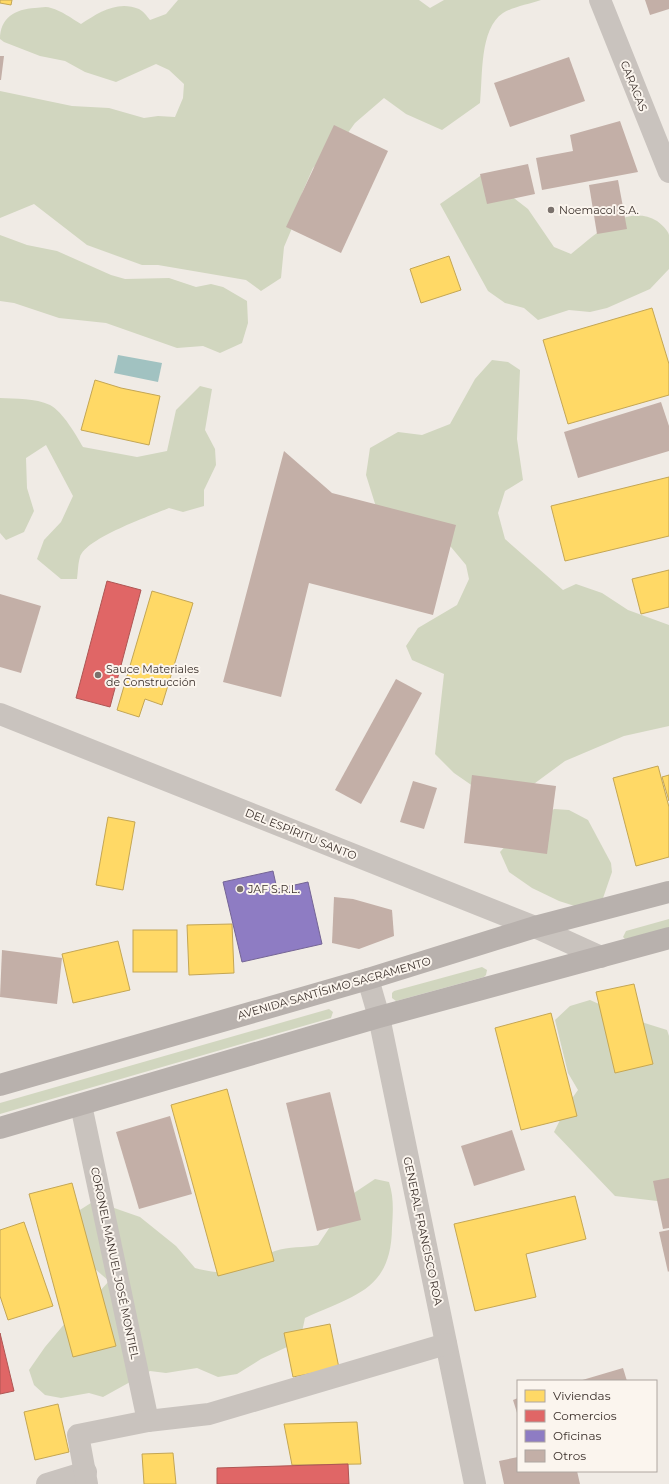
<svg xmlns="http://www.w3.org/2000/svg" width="669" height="1484" font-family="Montserrat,sans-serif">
  <rect width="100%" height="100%" fill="#f0ebe5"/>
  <g fill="#d1d6bf">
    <path d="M178,0H419L430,8L444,0H541C529,4 513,7 503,13C479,29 483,77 480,103L442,130L406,114L384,98L355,123L342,141L313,168L302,193L298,214L284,247L281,278L261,291L246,280L158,265H142L87,245L34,204L0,218V91L72,106L109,108L144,118L158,116L175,117L183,98L184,84L169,70L156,64L116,82L85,72L65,61L40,56L4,42L0,39C0,18 15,9 35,8C40,8 46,6 51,8C62,11 71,18 81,24C98,13 117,0 139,9C143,11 147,16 150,20L166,14Z"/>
    <path d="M483,174L528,209L554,247L571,254C594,236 626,202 657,221C661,224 668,230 669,235C669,244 669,259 669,269L650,289L607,308L590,312L569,310L538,320L524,308L505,303L488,291L440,204Z"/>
    <polygon points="0,235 27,245 57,251 111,275 125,279 169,278 196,287 211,284 223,287 247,301 248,323 242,343 220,353 203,346 177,348 106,323 59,318 14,303 0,301"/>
    <polygon points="492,360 508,362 520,370 517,439 523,480 505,491 498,513 505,539 563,590 576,584 602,593 628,610 669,625 669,726 624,736 565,761 527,789 480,791 454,773 435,754 444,674 412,660 406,646 418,628 457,605 469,579 466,565 451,547 418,520 377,510 366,475 370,448 398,432 422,435 450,424 475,379"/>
    <path d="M200,386L212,389L205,430L215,449L216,465L204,490V506L183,512L169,508C150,516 86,538 80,557C78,563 78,572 77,579H61L37,559L44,540L61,522L73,496L46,445L26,458L27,488L34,511L24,532L6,540L0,533V398C16,399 35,398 50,405C63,412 76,435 83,447L137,457L167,451L176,410Z"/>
    <polygon points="554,809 569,810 588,820 611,863 612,872 602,901 581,908 559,901 532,888 509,872 500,852 509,842"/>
    <polygon points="669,919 669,929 625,939 623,937 626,931"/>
    <polygon points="482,967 487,970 486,975 484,977 396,1001 392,998 392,993 394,991"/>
    <polygon points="590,1000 635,1020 667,1030 669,1036 669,1191 657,1201 615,1196 554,1132 568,1104 578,1090 568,1073 555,1020 570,1006"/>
    <polygon points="329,1009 333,1012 331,1018 0,1114 0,1103"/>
    <path d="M375,1179L389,1182C394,1198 393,1211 392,1228C391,1291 354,1295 305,1318L300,1341L261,1359L237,1374L218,1377L197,1368L166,1373L150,1371L103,1397L89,1393L61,1398L45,1395L34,1385L29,1370L45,1347L66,1322L78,1315L109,1281L81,1257L72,1215L94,1201L140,1217L176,1246L195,1268C203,1270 215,1273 223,1272C242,1268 258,1257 275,1251C289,1246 304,1248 318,1245L351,1195Z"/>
  </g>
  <polygon fill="#a1c2c1" points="118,355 162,363 158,382 114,373"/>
  <g fill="#ffd966" stroke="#c4a654">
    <polygon points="0,0 12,0 11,5 0,3"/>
    <polygon points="449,256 461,290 421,303 410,269"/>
    <polygon points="652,308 669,364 669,395 568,424 543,340"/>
    <polygon points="95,380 121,388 160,396 149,445 81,430"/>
    <polygon points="669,477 669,536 565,561 551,506"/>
    <polygon points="669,570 669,607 641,614 632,579"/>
    <polygon points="152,591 193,603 162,705 145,699 139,717 117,710"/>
    <polygon points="658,766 669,807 669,857 636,866 613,778"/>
    <polygon points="669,775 669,801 662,777"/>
    <polygon points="108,817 135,822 123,890 96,885"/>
    <polygon points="232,924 234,973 189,975 187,925"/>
    <rect x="133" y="930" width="44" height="42"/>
    <polygon points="118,941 130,990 73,1003 62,954"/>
    <polygon points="634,984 653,1064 615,1073 596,992"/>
    <polygon points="551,1013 577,1116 521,1130 495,1028"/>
    <polygon points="227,1089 274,1261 218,1276 171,1105"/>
    <polygon points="72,1183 116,1346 73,1357 29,1194"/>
    <polygon points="575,1196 586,1239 526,1254 536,1297 475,1311 454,1224"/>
    <polygon points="24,1222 53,1306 8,1320 0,1296 0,1230"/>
    <polygon points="330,1324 339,1368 293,1377 284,1333"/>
    <polygon points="58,1404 69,1452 35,1460 24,1412"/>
    <polygon points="357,1422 361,1464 292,1465 284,1424"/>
    <polygon points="173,1453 176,1484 144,1484 142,1454"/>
  </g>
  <g fill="#e06666" stroke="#ae5654">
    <polygon points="107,581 141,590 110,707 76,698"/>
    <polygon points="0,1333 14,1391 0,1394"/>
    <polygon points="348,1464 349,1484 217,1484 217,1468"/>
  </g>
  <polygon fill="#8e7cc3" stroke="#756595" points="273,871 277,889 308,882 322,944 242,962 223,882"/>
  <g fill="#c3afa7">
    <polygon points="645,0 669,0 669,9 650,15"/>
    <polygon points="0,56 4,56 1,80 0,80"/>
    <polygon points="569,57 585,101 510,127 494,83"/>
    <polygon points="620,121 638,172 542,190 536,158 573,151 570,135"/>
    <polygon points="334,125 388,151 341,253 286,227"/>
    <polygon points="528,164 535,194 487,204 480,174"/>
    <polygon points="618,180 627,229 597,234 589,185"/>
    <polygon points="661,402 669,426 669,451 578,478 564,432"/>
    <polygon points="284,451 332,493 456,525 433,615 309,583 281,697 223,682"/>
    <polygon points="0,594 41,606 21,673 0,667"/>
    <polygon points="396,679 422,693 361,804 335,790"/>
    <polygon points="472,775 556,786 547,854 464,843"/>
    <polygon points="413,781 437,788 424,829 400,822"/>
    <polygon points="334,897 353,899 392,910 394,936 359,949 332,943"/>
    <polygon points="2,950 62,958 57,1004 0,997"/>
    <polygon points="330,1092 361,1220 317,1231 286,1103"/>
    <polygon points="170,1116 192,1194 139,1209 116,1132"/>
    <polygon points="512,1130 525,1170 474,1186 461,1146"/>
    <polygon points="669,1178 669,1228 663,1229 653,1181"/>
    <polygon points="669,1230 669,1271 668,1272 659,1232"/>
    <polygon points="623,1368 627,1381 579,1381"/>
    <polygon points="518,1398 518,1416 513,1400"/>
    <polygon points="518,1457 518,1471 577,1471 580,1484 504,1484 499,1461"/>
  </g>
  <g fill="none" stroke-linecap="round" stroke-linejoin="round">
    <g stroke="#c9c3be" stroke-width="22">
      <polyline points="600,0 669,172"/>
      <polyline points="0,714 535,927 601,957"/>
      <polyline points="368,979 379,1017 475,1484"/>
      <polyline points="81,1105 148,1421"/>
      <polyline points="47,1484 86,1472"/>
      <polyline points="87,1484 78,1435 148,1421 209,1414 446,1344"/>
    </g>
    <g stroke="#b8b1ad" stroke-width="22">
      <polyline points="0,1085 368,979 535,927 669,892"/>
      <polyline points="0,1128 379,1017 669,938"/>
    </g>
  </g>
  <g fill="#7a716c" stroke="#fbf5ee" stroke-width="1.5">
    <circle cx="551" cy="210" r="4"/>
    <circle cx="98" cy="675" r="4"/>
    <circle cx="240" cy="889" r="4"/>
  </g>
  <g text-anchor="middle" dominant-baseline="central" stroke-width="4" stroke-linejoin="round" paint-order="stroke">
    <g font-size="11" fill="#3b302b" stroke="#fbf5ee">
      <text transform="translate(634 86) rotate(68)">CARACAS</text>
      <text transform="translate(301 834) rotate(22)">DEL ESPÍRITU SANTO</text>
      <text transform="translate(334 988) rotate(-16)">AVENIDA SANTÍSIMO SACRAMENTO</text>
      <text transform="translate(423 1231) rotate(78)">GENERAL FRANCISCO ROA</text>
      <text transform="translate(115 1263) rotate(78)">CORONEL MANUEL JOSÉ MONTIEL</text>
    </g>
    <g font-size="11" fill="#3b302b" stroke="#fbf5ee" text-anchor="start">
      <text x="559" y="210">Noemacol S.A.</text>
      <text x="106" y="669">Sauce Materiales<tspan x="106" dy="13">de Construcción</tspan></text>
      <text x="248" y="889">JAF S.R.L.</text>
    </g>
  </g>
  <rect x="517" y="1380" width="140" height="92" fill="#fbf5ee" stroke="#aea6a0"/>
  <rect x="525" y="1390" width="20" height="12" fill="#ffd966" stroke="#aea6a0"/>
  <text x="553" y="1400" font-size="12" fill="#3b302b">Viviendas</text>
  <rect x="525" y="1410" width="20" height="12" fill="#e06666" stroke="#aea6a0"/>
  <text x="553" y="1420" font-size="12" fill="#3b302b">Comercios</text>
  <rect x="525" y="1430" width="20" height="12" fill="#8e7cc3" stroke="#aea6a0"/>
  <text x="553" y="1440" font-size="12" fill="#3b302b">Oficinas</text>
  <rect x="525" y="1450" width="20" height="12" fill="#c3afa7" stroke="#aea6a0"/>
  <text x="553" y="1460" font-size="12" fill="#3b302b">Otros</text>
</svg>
